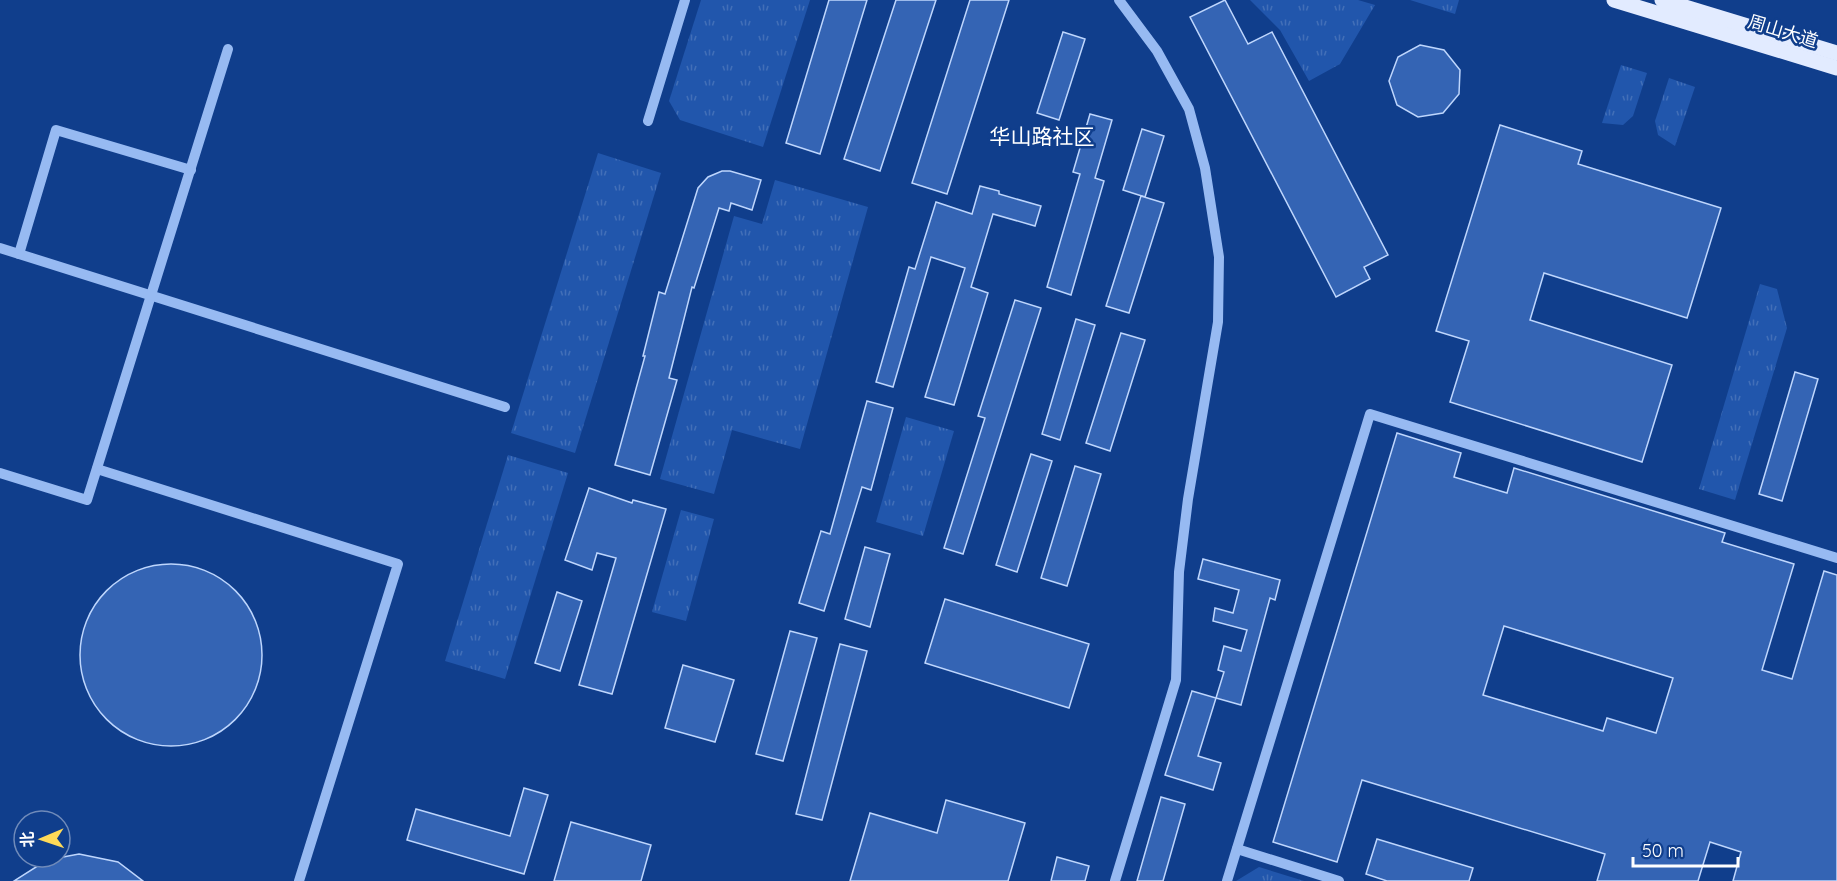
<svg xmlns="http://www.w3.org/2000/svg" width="1837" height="881" font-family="Quicksand,'Noto Sans SC',sans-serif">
  <defs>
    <pattern id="grass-tufts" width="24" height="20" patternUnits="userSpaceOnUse" patternTransform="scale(1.5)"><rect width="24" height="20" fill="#2156ac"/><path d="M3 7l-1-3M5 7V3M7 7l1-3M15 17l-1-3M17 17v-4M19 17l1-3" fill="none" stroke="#426fb8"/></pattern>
  </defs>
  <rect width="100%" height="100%" fill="#103e8c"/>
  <g fill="url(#grass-tufts)">
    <polygon points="701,0 810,0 763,147 680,120 669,101"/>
    <polygon points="1250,0 1358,0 1375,5 1340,64 1309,81 1280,30"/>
    <polygon points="1410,0 1459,0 1455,14"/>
    <polygon points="1621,65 1647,73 1633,116 1623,125 1602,123"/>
    <polygon points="1669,78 1695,87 1675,146 1658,135 1655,121"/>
    <polygon points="598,153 661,173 575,453 511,433"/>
    <polygon points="775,180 868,207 800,449 732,430 714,494 660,479 734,216 762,224"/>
    <polygon points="1760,284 1777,289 1787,328 1735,500 1699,489"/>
    <polygon points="906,417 954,431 923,536 876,522"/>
    <polygon points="508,455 568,473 505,679 445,661"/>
    <polygon points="681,510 714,519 686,621 652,612"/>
    <polygon points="1259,867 1304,881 1236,881"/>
  </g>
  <g fill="#3464b4" stroke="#bed6fd" stroke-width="1.5" fill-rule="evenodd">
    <polygon points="829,0 867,0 820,154 786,143"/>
    <polygon points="896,0 936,0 880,171 844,159"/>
    <polygon points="970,0 1009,0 947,194 912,183"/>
    <polygon points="1225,0 1248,44 1272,32 1388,255 1364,267 1370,279 1336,297 1190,17"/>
    <polygon points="1063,32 1085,39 1059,120 1037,113"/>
    <polygon points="1420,45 1444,50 1460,70 1459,94 1443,113 1418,117 1397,105 1389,81 1398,57"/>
    <polygon points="1090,114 1112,120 1095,178 1104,181 1071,295 1047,287 1080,174 1073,172"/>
    <polygon points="1500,125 1582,151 1578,164 1721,208 1687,318 1544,273 1530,320 1672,365 1642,462 1450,402 1469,341 1436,331"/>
    <polygon points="1142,129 1164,136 1145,197 1123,190"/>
    <polygon points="722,171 730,171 761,180 752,210 731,203 729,211 719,208 694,288 692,287 669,378 677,380 650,475 615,465 645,356 643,356 659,292 665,294 698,188 708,177"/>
    <polygon points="980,186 999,191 999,194 1041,206 1035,226 993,214 971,287 988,293 954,405 925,397 965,268 931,257 893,387 876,382 909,267 915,269 936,202 972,214"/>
    <polygon points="1141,196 1164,203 1129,313 1106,306"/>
    <polygon points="1015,300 1041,308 963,554 944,548 985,418 978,416"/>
    <polygon points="1076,319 1095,325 1060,440 1042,434"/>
    <polygon points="1121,333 1145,340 1110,451 1086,443"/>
    <polygon points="1795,372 1818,379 1782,501 1759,494"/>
    <polygon points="867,401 893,408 871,490 862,487 824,611 799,603 821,531 830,534"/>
    <path d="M1397,433L1461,453L1454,477L1507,493L1514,468L1725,533L1722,542L1794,564L1762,670L1792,679L1824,571L1837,575V881H1733L1741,852L1710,842L1698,881H1597L1605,854L1362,780L1337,862L1273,842ZM1504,626L1673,678L1656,733L1607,718L1603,731L1483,695Z"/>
    <polygon points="1031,454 1052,461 1017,572 996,565"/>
    <polygon points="1075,466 1101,474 1067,586 1041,578"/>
    <polygon points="589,488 632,503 633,500 666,509 612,694 579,685 616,558 597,553 592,570 565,560"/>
    <polygon points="865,547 890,554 870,627 845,619"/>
    <polygon points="1203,559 1280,580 1275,600 1270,598 1241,705 1216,698 1224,672 1218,670 1224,646 1241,651 1247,630 1213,621 1215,608 1233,613 1239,590 1198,579"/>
    <circle cx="171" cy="655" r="91"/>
    <polygon points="557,592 582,601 560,671 535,663"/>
    <polygon points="945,599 1089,644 1069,708 925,663"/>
    <polygon points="790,631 817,638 783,761 756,754"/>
    <polygon points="840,644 867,651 822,820 796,814"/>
    <polygon points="683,665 734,680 715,742 665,728"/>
    <polygon points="1192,691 1216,698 1198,756 1221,763 1213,790 1165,775"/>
    <polygon points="524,788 548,795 524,874 407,840 416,809 510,836"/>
    <polygon points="1161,797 1185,804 1163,881 1137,881"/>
    <polygon points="946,800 1025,823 1008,881 850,881 870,813 937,833"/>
    <polygon points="571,822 651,845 641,881 554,881"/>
    <polygon points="1377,839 1473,868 1469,881 1387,881 1366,874"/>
    <polygon points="79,854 118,862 143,881 14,881 47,860"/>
    <polygon points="1057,857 1089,866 1085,881 1051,881"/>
  </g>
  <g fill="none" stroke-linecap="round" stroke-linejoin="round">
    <g stroke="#97baf2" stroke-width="10">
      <polyline points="648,121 685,0"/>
      <polyline points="0,248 505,407"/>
      <polyline points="19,254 56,130 191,170"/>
      <polyline points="97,469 398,564 299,881"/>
      <polyline points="0,473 87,500 228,49"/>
      <polyline points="1237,849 1339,881"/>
      <polyline points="1115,881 1176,680 1179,572 1188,499 1218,322 1219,257 1205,168 1189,109 1157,51 1119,0"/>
      <polyline points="1227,881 1370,414 1837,558"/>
    </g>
    <g stroke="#e2ebff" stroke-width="15">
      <polyline points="1614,0 1837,68"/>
      <polyline points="1662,0 1837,53"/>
    </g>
  </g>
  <g text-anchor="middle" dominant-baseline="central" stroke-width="5" stroke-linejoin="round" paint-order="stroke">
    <g font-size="18" fill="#fff" stroke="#103e8c">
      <text transform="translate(1783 31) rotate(17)">周山大道</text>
    </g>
    <g font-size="21" fill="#fff" stroke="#103e8c">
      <text x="1042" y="136">华山路社区</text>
    </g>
  </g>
  <g transform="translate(42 839) rotate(268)"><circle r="28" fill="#103e8c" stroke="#708bba" stroke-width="1.5"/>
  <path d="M0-4.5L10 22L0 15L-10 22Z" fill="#ffda58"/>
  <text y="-9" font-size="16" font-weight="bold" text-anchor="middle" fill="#ffffff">北</text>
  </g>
  <path d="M1633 857v9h105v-9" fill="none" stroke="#ffffff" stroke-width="3"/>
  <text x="1642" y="857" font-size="18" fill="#ffffff" stroke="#103e8c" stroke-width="4.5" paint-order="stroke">50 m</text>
</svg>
